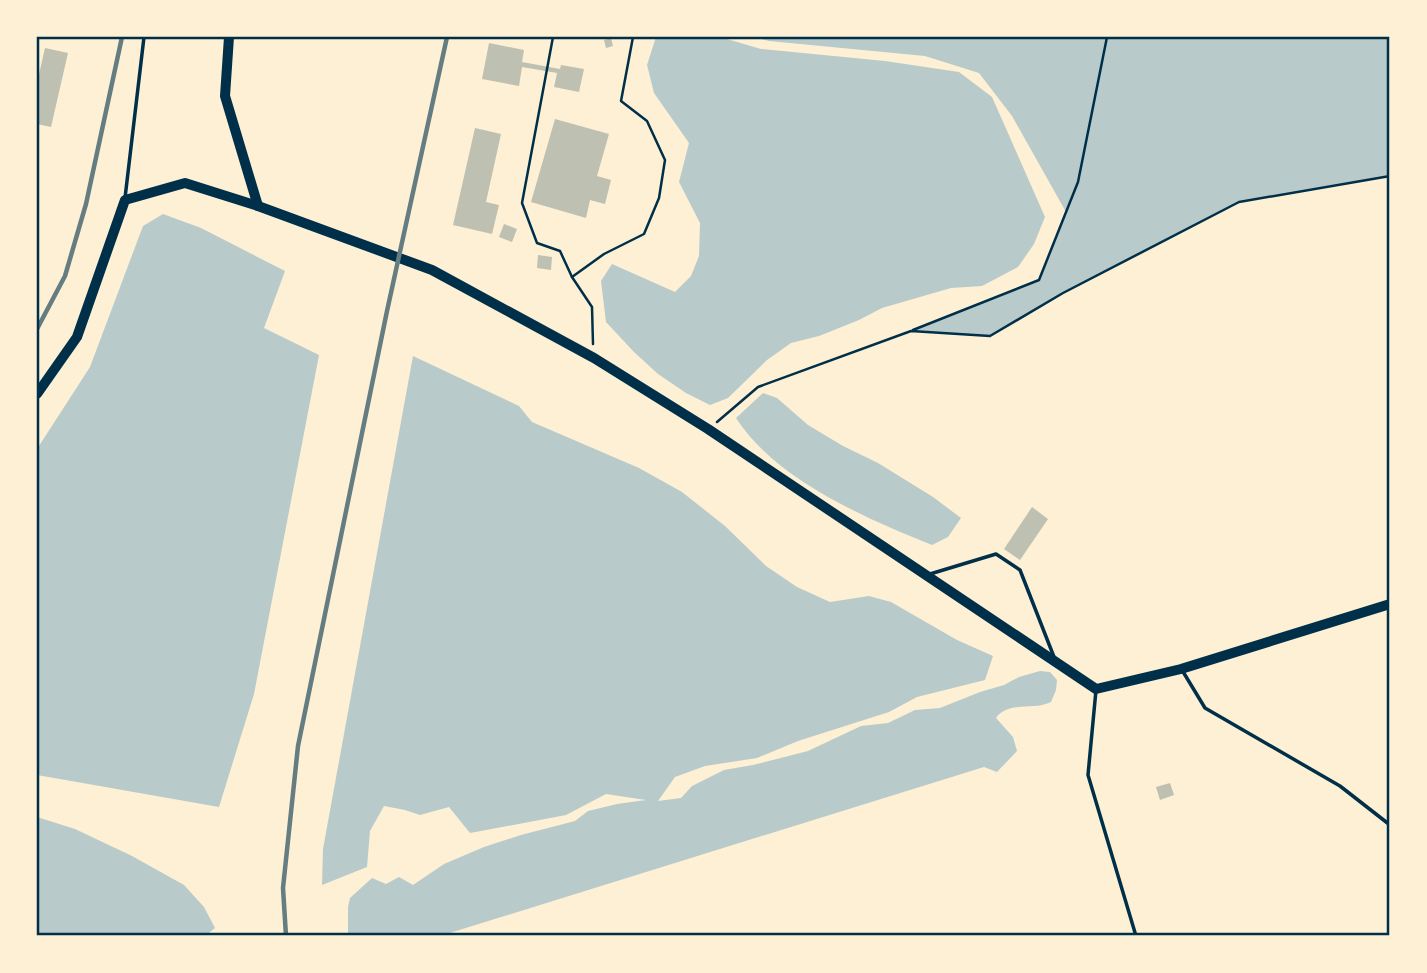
<svg xmlns="http://www.w3.org/2000/svg" width="1427" height="973" font-family="Arial,sans-serif">
  <rect width="100%" height="100%" fill="#fdf0d5"/>
  <g fill="#b9caca">
    <polygon points="656,37 720,37 761,49 885,61 959,72 992,97 1045,217 1034,244 1018,267 982,286 951,288 882,308 859,320 819,336 791,343 767,360 728,398 710,405 686,393 658,374 634,352 606,322 601,281 612,264 675,292 691,276 699,256 700,223 679,182 689,143 654,93 647,65"/>
    <polygon points="754,37 1390,37 1390,176 1239,202 1063,293 990,336 911,331 1039,280 1066,212 1012,116 979,73 925,56 769,41"/>
    <polygon points="163,214 201,228 285,271 264,328 319,355 254,694 219,807 37,775 37,449 90,367 143,226"/>
    <path d="M413,356L519,406L532,422L639,468L682,492L725,526L766,566L797,587L830,602L869,596L891,602L957,640L993,656L985,680L917,697L889,712L798,741L757,758L705,766L675,777L658,801L681,798L692,786L724,770L753,765L808,751L861,726L888,723L915,710L940,708L980,692L1004,685L1019,677L1040,671L1050,672L1057,680L1056,690L1051,702C1046,704 1040,706 1034,706C1021,707 1004,706 996,718L1013,737L1017,751L997,772L984,767L440,936H348V907L350,898L372,878L386,884L399,877L413,885L444,864L484,847L521,835L575,821L588,811L617,804L646,800L606,794L566,815L470,833L449,807L420,815L405,810L384,806L370,831L367,867L322,885L323,849Z"/>
    <path d="M763,393L777,398L808,425L843,446L878,463L933,497L961,518L948,537L932,545C865,518 776,480 736,418Z"/>
    <polygon points="37,817 75,829 132,856 184,885 204,907 215,928 205,936 37,936"/>
  </g>
  <g fill="#bec0b2">
    <polygon points="611,38 613,46 606,48 604,40"/>
    <polygon points="489,43 524,50 522,62 560,69 561,65 584,69 579,92 554,87 557,73 522,67 519,86 482,79"/>
    <polygon points="45,48 68,53 51,127 37,124 37,83"/>
    <polygon points="555,119 609,134 597,176 611,180 605,204 590,200 586,218 531,202"/>
    <polygon points="475,128 501,134 486,202 499,205 492,234 453,225"/>
    <polygon points="504,224 517,229 512,242 499,237"/>
    <polygon points="538,255 552,257 551,270 537,268"/>
    <polygon points="1032,507 1048,519 1020,560 1004,549"/>
    <polygon points="1170,783 1174,795 1160,800 1156,787"/>
  </g>
  <g fill="none" stroke-linecap="round" stroke-linejoin="round">
    <g stroke="#003049" stroke-width="2.5">
      <polyline points="553,37 522,203 537,243 560,251 572,277 592,307 593,344"/>
      <polyline points="572,277 604,254 644,234 659,198 665,160 647,121 621,101 633,37"/>
      <polyline points="913,330 1039,280 1078,182 1107,37"/>
      <polyline points="717,422 758,387 911,331 990,336 1063,293 1239,202 1390,176"/>
    </g>
    <g stroke="#003049" stroke-width="3.5">
      <polyline points="125,198 144,37"/>
      <polyline points="930,574 996,554 1020,570 1054,657"/>
      <polyline points="1182,670 1205,708 1340,786 1390,825"/>
      <polyline points="1096,690 1088,775 1136,936"/>
    </g>
    <g stroke="#003049" stroke-width="10">
      <polyline points="229,37 225,96 258,206"/>
      <polyline points="37,394 77,337 125,200 185,183 258,206 432,270 594,358 708,429 1096,689 1181,669 1390,604"/>
    </g>
    <g stroke="#657d81" stroke-width="4.5">
      <polyline points="37,329 65,276 86,204 122,37"/>
      <polyline points="286,936 283,888 298,746 387,311 447,37"/>
    </g>
  </g>
  <rect width="1427" height="973" fill="none" stroke="#fdf0d5" stroke-width="77"/>
  <rect x="38" y="38" width="1350" height="896" fill="none" stroke="#003049" stroke-width="2.5"/>
</svg>
